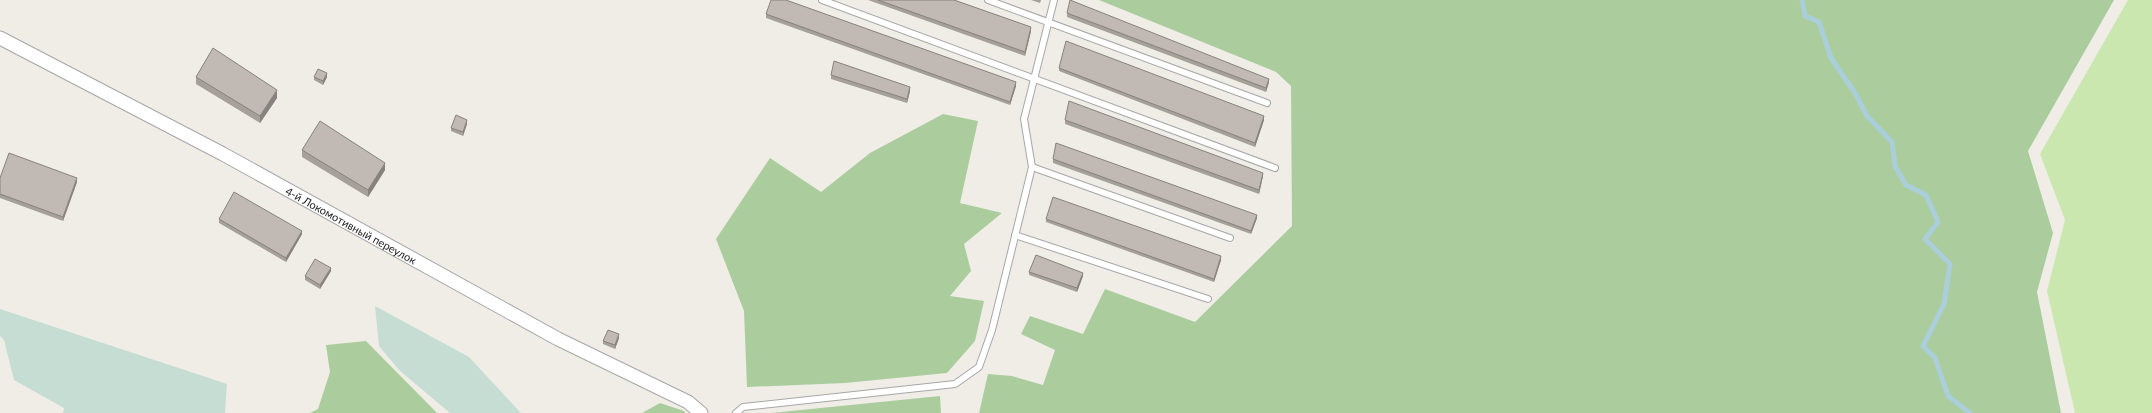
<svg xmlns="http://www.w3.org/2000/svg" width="2152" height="413" font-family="Lato,sans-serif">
  <rect width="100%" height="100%" fill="#f0ede7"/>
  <polygon fill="#cae7b0" points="2128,0 2152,0 2152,413 2075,413 2047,291 2065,220 2040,154"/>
  <g fill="#abcd9e">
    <polygon points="1099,0 2114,0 2028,151 2053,233 2037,292 2061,413 979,413 988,374 1012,376 1043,385 1055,350 1021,334 1030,316 1083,334 1105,289 1195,322 1292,226 1291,86 1276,72"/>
    <polygon points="943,114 978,121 960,203 1002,213 964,244 971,271 950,296 984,301 975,341 947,373 845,383 747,387 744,311 716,239 770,158 821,192 870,153"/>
    <polygon points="366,341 437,413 310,413 318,409 330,372 326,345"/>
    <polygon points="940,396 941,413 771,413"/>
    <polygon points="660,403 684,411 685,413 642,413"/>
  </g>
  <g fill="#c5ddd3">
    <polygon points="375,306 469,357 521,413 450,413 399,370 379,346"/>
    <polygon points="0,309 227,384 225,413 63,413 64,408 14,380 4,340 0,336"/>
  </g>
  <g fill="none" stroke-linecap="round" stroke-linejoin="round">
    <polyline stroke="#aacfdb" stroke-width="5" points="1802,0 1805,16 1819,22 1831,58 1855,93 1867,116 1892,142 1895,166 1906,185 1926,195 1938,222 1925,239 1950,264 1944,304 1923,346 1935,358 1948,396 1970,413"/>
    <defs>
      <g id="service">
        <polyline points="822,0 1275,168"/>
        <polyline points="988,0 1267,103"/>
        <polyline points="1032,167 1230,238"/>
        <polyline points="1015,235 1208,299"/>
        <polyline points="736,413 743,407 955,384 979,367 992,330 1032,167 1024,119 1054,0"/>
      </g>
      <g id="minor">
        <path id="s1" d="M0,38L223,154L558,339L688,402L701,413"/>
      </g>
    </defs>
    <use href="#service" stroke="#a7a7a7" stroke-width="8"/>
    <use href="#minor" stroke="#a7a7a7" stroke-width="15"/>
    <use href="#service" stroke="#fff" stroke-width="6"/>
    <use href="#minor" stroke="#fff" stroke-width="13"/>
  </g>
  <g fill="#a6a09b">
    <polygon points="868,0 954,0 1031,31 1025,56"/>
    <polygon points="1031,0 1041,0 1040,3"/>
    <polygon points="1067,13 1269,82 1266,92 1067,17"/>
    <polygon points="766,14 1016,86 1010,105 766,18"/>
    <polygon points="1059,68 1264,120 1255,147 1059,71"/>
    <polygon points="831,75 910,91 907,103 831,79"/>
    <polygon points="196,77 277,98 260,123 196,84"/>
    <polygon points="314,77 327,77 323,85 314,80"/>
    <polygon points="1065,120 1263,176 1259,194 1065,124"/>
    <polygon points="467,124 463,136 451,131 451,128"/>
    <polygon points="302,150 385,170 368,197 302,157"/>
    <polygon points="1053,159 1257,218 1251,234 1053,163"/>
    <polygon points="0,178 77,182 63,221 0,198"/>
    <polygon points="219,219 302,234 286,262 219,223"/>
    <polygon points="1046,219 1221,260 1214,282 1046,222"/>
    <polygon points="331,271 320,289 305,280 305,276"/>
    <polygon points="1029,272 1083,276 1077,292 1029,275"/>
    <polygon points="619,338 615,349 603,344 603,341"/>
  </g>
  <g fill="#87827e">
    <polygon points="1031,27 1031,31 1025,56 1025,52"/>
    <polygon points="327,73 327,77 323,85 323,81"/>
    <polygon points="1269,79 1269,82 1266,92 1266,88"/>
    <polygon points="1016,82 1016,86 1010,105 1010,102"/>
    <polygon points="910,87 910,91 907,103 907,99"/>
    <polygon points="277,90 277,98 260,123 260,116"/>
    <polygon points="1264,116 1264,120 1255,147 1255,143"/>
    <polygon points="467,120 467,124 463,136 463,132"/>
    <polygon points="385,163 385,170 368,197 368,190"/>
    <polygon points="1263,173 1263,176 1259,194 1259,190"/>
    <polygon points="77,178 77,182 63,221 63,217"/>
    <polygon points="1257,215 1257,218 1251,234 1251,231"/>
    <polygon points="302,231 302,234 286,262 286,258"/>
    <polygon points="1221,256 1221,260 1214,282 1214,279"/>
    <polygon points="331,268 331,271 320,289 320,285"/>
    <polygon points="1083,273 1083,276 1077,292 1077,288"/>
    <polygon points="619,334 619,338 615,349 615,345"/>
  </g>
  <g fill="#c1bab4" stroke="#87827e">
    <polygon points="771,0 786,0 1016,82 1010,102 766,14"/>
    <polygon points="878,0 954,0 1031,27 1025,52"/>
    <polygon points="1070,0 1269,79 1266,88 1067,13"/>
    <polygon points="1066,41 1264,116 1255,143 1059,68"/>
    <polygon points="213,48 277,90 260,116 196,77"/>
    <polygon points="834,61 910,87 907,99 831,75"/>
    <polygon points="318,69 327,73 323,81 314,77"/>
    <polygon points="1069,101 1263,173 1259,190 1065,120"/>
    <polygon points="456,115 467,120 463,132 451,128"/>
    <polygon points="320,121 385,163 368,190 302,150"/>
    <polygon points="1056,143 1257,215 1251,231 1053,159"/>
    <polygon points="9,153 77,178 63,217 0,194 0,178"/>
    <polygon points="234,192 302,231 286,258 219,219"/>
    <polygon points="1053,197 1221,256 1214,279 1046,219"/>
    <polygon points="1036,255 1083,273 1077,288 1029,272"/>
    <polygon points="315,259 331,268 320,285 305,276"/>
    <polygon points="608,330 619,334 615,345 603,341"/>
  </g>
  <g text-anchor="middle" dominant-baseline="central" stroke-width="3" stroke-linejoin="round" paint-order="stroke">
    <g font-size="11" fill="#202020" stroke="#fff">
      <text stroke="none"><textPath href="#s1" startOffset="398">4-й Локомотивный переулок</textPath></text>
    </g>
  </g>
</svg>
